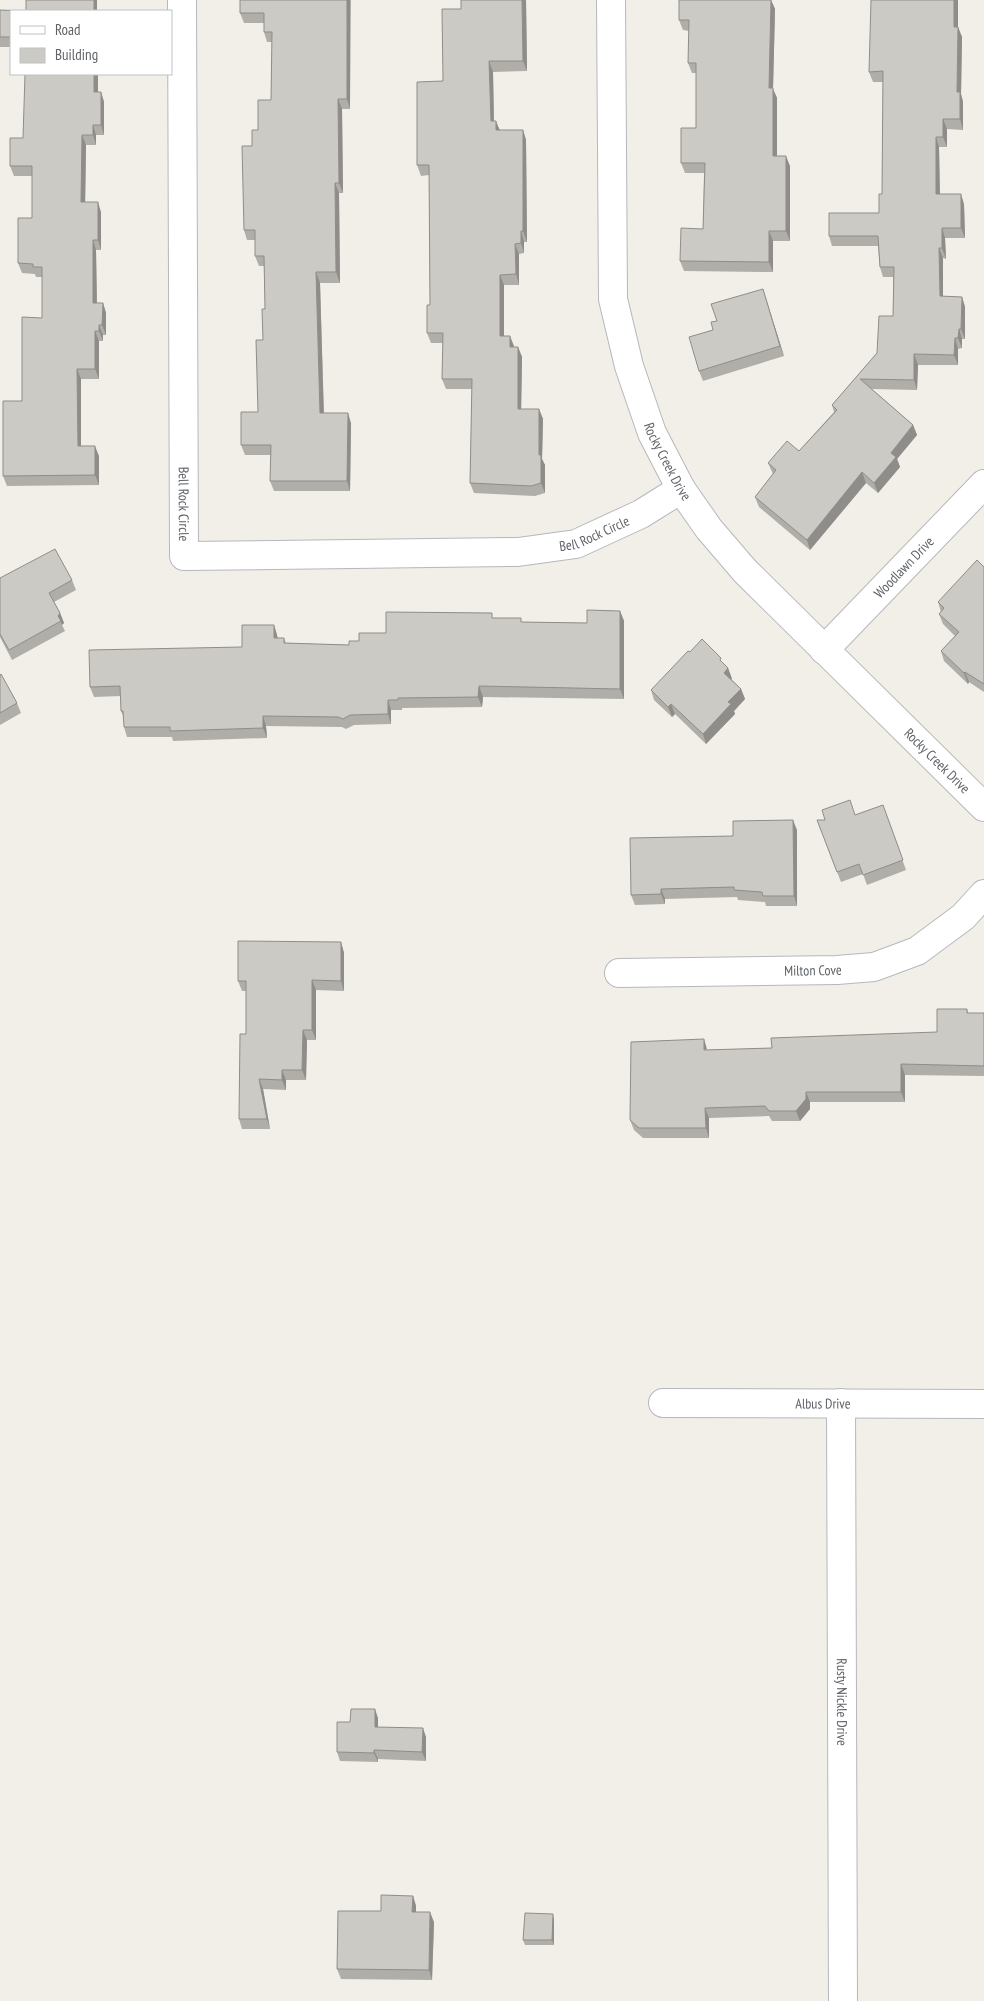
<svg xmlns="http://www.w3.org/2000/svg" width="984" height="2001" font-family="'PT Sans Narrow',sans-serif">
  <rect width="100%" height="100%" fill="#f1efe8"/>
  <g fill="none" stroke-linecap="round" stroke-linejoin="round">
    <defs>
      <g id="minor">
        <path id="s1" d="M182,0L184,556L518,552L576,544L641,514L681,489"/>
        <path id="s2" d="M611,0L613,299L629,366L652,433L681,489L709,529L745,571L984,807"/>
        <path id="s3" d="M824,650L984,484"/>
        <path id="s4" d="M619,973L837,970L874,967L917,951L963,917L984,894"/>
        <path id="s5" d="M663,1403L984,1404"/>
        <path id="s6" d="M841,1403L843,2001"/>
      </g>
    </defs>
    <use href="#minor" stroke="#b5b8bc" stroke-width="30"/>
    <use href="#minor" stroke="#fff" stroke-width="28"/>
  </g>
  <g fill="#afaea9">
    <polygon points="351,0 350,109 342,109 343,193 339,193 340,283 320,283 324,413 351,423 350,491 274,491 270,481 271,455 245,455 241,445 258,412 263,340 265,309 264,266 259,266 255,256 255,240 247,240 244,230 252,146 271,100 272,42 267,42 264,32 264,23 244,23 240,13"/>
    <polygon points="461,0 526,0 527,71 493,72 494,121 500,130 523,130 526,140 527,242 524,242 524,253 519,254 519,285 504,285 504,336 514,347 518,347 522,357 521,409 539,409 543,419 542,459 545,465 545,493 535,496 474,493 470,483 472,389 446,389 442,379 443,343 431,343 427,333 430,305 429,175 421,176 417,165 443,81 461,9"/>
    <polygon points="771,0 775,9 773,89 777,98 777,156 790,166 790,241 773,241 773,272 684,271 680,261 703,229 704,173 685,173 681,163 696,128 696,73 692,73 688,63 689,31 683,30 679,20"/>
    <polygon points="0,10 11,11 11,47 0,47"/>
    <polygon points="958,27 962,37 961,94 963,102 963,130 947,129 947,147 939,147 940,194 964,204 965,238 945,238 946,259 943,258 943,296 962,297 965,307 965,339 962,339 962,348 958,349 958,365 918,365 917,390 872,389 913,425 917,435 897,459 900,467 878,493 866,483 810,550 759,507 755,497 773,474 768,463 799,451 834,412 832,405 877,353 893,316 893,277 883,277 880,267 878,246 832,246 829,236 879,213 882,194 883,82 873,82 869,72"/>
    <polygon points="98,92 101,92 104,102 104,135 96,135 96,145 86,145 85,202 101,212 101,250 96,250 97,303 103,303 106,313 106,335 103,335 103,341 99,341 99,379 81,379 81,446 99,456 99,485 7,486 3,476 42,318 42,277 36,277 35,274 22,273 18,263 32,218 32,176 14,176 10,166 23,138"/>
    <polygon points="763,289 784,356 703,381 699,371 717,321"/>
    <polygon points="984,567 984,692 969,682 968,684 944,661 941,651 955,636 943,624 939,614 941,612 938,602"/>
    <polygon points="0,578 72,580 76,590 54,602 60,613 64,623 62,625 65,631 12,660 0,637"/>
    <polygon points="620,611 624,621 624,699 483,697 482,707 402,708 402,710 391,710 391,724 354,725 346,729 342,727 266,726 267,738 173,741 172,737 127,737 124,727 124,718 121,711 121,696 94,697 90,687 242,647 274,625 277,635 278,638 284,638 286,643 349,645 359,641 386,633 494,618 523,622 587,623"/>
    <polygon points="723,663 728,668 732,679 731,679 741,689 745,699 734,711 735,714 706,744 675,714 672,717 654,700 651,690"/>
    <polygon points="0,675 17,703 21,713 0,725"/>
    <polygon points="883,805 906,870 867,885 863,874 841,882 817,820 825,820 855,815"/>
    <polygon points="797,830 797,906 766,906 765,902 738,900 737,897 665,899 665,904 635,905 631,895 733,836"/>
    <polygon points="341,942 344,953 344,991 316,990 316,1040 307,1040 306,1080 286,1080 286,1090 263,1089 270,1129 242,1129 239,1119 246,1034 246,991 242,991 238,981"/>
    <polygon points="967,1009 968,1013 984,1013 984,1076 905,1075 905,1102 810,1102 810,1109 800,1121 772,1121 769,1116 709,1118 709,1138 643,1138 634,1130 630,1120 707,1050 772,1048 937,1032"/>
    <polygon points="378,1718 378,1727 426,1737 426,1761 378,1759 378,1762 340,1761 337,1752 350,1722"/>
    <polygon points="413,1896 416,1906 416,1912 434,1922 432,1980 341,1979 337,1969 381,1911"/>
    <polygon points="554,1919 554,1945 525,1945 523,1940"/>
  </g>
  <g fill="#8f8d8a">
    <rect x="94" y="0" width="3" height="11"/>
    <polygon points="347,0 350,0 350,109 347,99"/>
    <polygon points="522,0 526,0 527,71 523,61"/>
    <polygon points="771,0 775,9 773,89 777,98 777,166 773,156 769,88"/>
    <polygon points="954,0 958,0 958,37 954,27"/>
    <polygon points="958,27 962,37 961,94 963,102 963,130 960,119 957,92"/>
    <polygon points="489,61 493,72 494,131 491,121"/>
    <polygon points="94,74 98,74 98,102 94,92"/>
    <polygon points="101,92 104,102 104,135 101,125"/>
    <polygon points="338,99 342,109 343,193 339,183"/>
    <polygon points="943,119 947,129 947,147 943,137"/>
    <polygon points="496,121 500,131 496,130"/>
    <polygon points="93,125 96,135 96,145 93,135"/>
    <polygon points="523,130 526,140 527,242 523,231"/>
    <polygon points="82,135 86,145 85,212 81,202"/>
    <polygon points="936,137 939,147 940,204 936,194"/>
    <polygon points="786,156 790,166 790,241 786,231"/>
    <polygon points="335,183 339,193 340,283 336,272"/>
    <polygon points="961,194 964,204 965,238 961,228"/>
    <polygon points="98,202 101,212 101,250 98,240"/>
    <polygon points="942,228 945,238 946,259 942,248"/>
    <polygon points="521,231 524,242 524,253 521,243"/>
    <polygon points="769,231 773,241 773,272 769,262"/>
    <polygon points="93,240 96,250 97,313 93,303"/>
    <polygon points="515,244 519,254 519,285 516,274"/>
    <polygon points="939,248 943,258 943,306 940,296"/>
    <polygon points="316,272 320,283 324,423 320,413"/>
    <polygon points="500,275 504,285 504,347 500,336"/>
    <polygon points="763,289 766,299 784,356 780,346"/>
    <polygon points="962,297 965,307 965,339 961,329"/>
    <polygon points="103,303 106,313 106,335 102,325"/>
    <polygon points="99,325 103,335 103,341 99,331"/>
    <polygon points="959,329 962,339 962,348 958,338"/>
    <polygon points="95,331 99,341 99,379 95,369"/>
    <polygon points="510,336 514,346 513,357 510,347"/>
    <polygon points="955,338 958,349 958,365 954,355"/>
    <polygon points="518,347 522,357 521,419 518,409"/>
    <polygon points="914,354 918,365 917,390 914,380"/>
    <polygon points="77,369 81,379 81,456 78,446"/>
    <polygon points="539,409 543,419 542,459 545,465 545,493 541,483 539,455"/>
    <polygon points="348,413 351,423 350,491 347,481"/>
    <polygon points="913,425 917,435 897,459 900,467 878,493 874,483 891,453"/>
    <polygon points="95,446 99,456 99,485 95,475"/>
    <polygon points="862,472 866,483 810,550 807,540"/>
    <polygon points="620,611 624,621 624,699 620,689"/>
    <polygon points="60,613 64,623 62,625 58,616"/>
    <polygon points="274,625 277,635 278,648 274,638"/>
    <polygon points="728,668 732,679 728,683 724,673"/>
    <polygon points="965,672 969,682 968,684 964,673"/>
    <polygon points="479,686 483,697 482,707 478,697"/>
    <polygon points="741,689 745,699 734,711 735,714 706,744 703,734 728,702"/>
    <polygon points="388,700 391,710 391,724 388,714"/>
    <polygon points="671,704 675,714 672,717 668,707"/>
    <polygon points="263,716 266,726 267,738 263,728"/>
    <polygon points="793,820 797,830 797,906 794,896"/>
    <polygon points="661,889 665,899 665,904 661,894"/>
    <polygon points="341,942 344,953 344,991 341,981"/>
    <polygon points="312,980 316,990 316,1040 312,1030"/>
    <polygon points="303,1030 307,1040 306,1080 302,1070"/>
    <polygon points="704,1039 707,1049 704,1050"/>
    <polygon points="901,1064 905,1075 905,1102 901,1092"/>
    <polygon points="282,1070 286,1080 286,1090 282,1080"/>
    <polygon points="259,1079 263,1089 270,1129 267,1119"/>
    <polygon points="806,1092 810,1102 810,1109 800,1121 796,1111"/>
    <polygon points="705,1108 709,1118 709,1138 706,1128"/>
    <polygon points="375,1709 378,1718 378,1736 375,1727"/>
    <polygon points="423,1728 426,1737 426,1761 422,1752"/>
    <polygon points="374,1750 378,1759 378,1762 374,1753"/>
    <polygon points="413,1896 416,1906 416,1922 412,1912"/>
    <polygon points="430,1912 434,1922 432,1980 429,1970"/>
    <polygon points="553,1914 554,1919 554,1945 552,1940"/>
  </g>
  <g fill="#cccac5" stroke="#8f8d8a">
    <rect x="26" y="0" width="68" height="11"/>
    <polygon points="240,0 347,0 347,99 338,99 339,183 335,183 336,272 316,272 320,413 348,413 347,481 270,481 271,445 241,445 241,412 258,412 256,340 263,340 262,309 265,309 264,256 255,256 255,230 244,230 242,146 252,146 252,130 258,130 258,100 271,100 272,32 264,32 264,13 240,13"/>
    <polygon points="461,0 522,0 523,61 489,61 491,121 496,121 496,130 523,130 523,231 521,231 521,243 515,244 516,274 500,275 500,336 510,336 510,347 518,347 518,409 539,409 539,455 541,455 541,483 531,486 470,483 472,379 442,379 443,333 427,333 427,305 430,305 429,165 417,165 417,82 443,81 442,9 461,9"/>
    <polygon points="679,0 771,0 769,88 773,88 773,156 786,156 786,231 769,231 769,262 680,261 681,228 703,229 705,163 681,163 681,128 696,128 696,63 688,63 689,20 679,20"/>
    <polygon points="871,0 954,0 954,27 958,27 957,92 960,92 960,119 943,119 943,137 936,137 936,194 961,194 961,228 942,228 942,248 939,248 940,296 962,297 961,329 959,329 958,338 955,338 954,355 914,354 914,380 860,379 913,425 891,453 896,457 874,483 862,472 807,540 755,497 776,470 768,463 787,441 799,451 837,410 832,405 877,353 879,316 893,316 894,267 880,267 878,236 829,236 829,213 879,213 879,194 882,194 883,71 869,72"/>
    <polygon points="0,10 24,11 11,11 11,37 0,37"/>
    <polygon points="25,74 94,74 94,92 101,92 101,125 93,125 93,135 82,135 81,202 98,202 98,240 93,240 93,303 103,303 102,325 99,325 99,331 95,331 95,369 77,369 78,446 95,446 95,475 3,476 3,401 22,401 22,317 42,318 42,267 33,267 33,264 18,263 18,218 32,218 32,166 10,166 10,138 23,138"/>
    <polygon points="763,289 780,346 699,371 689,337 713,330 711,322 717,321 711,304"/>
    <polygon points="55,549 72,580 49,593 60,613 58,616 61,621 9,650 0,634 0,578"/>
    <polygon points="977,560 984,567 984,684 965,672 964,673 941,651 959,632 939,614 944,608 938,602"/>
    <polygon points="587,610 620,611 620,689 479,686 478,697 398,698 398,700 388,700 388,714 350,715 343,719 338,717 263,716 263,728 170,731 170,727 124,727 123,711 121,711 120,686 90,687 89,650 242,647 242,625 274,625 274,638 284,638 284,643 349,645 349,641 359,641 359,633 386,633 386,612 492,613 492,618 521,618 521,622 587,623"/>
    <polygon points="702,639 721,658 720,660 728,668 724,673 741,689 728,702 731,704 703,734 671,704 668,707 651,690 688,651 690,652"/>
    <polygon points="1,674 17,703 0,713 0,675"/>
    <polygon points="850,800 855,815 883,805 903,860 863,875 859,864 837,872 817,820 825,820 822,810"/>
    <polygon points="793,820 794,896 763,896 762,892 734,890 734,887 661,889 661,894 631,895 630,838 733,836 733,821"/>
    <polygon points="238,941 341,942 341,981 312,980 312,1030 303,1030 302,1070 282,1070 282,1080 259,1079 267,1119 239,1119 240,1034 246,1034 246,981 238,981"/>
    <polygon points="937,1009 967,1009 967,1013 984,1013 984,1066 901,1064 901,1092 806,1092 806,1099 796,1111 769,1111 765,1106 705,1108 706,1128 639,1128 630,1120 631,1042 704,1039 704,1050 772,1048 771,1038 937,1032"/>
    <polygon points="351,1709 375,1709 375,1727 423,1728 422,1752 374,1750 374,1753 337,1752 337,1722 350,1722"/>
    <polygon points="381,1895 413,1896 412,1912 430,1912 429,1970 337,1969 338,1911 381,1911"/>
    <polygon points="525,1913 553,1914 552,1940 523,1940"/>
  </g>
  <g text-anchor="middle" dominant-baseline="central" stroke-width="4" stroke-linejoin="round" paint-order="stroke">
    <g font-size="14" fill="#5f6368" stroke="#fff">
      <text stroke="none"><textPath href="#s2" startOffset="471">Rocky Creek Drive</textPath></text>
      <text stroke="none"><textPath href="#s1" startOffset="504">Bell Rock Circle</textPath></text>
      <text stroke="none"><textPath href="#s1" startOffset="969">Bell Rock Circle</textPath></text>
      <text stroke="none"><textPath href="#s3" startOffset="115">Woodlawn Drive</textPath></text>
      <text stroke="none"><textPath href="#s2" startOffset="876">Rocky Creek Drive</textPath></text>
      <text stroke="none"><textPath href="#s4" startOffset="194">Milton Cove</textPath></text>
      <text stroke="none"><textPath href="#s5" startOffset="160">Albus Drive</textPath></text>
      <text stroke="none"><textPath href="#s6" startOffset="299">Rusty Nickle Drive</textPath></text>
    </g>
  </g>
  <rect x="10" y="10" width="162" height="65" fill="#ffffff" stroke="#bfc1c3"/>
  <rect x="20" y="26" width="25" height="8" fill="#ffffff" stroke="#bfc1c3"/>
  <text x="55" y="35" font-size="15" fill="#5f6368">Road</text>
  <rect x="20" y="48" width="25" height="15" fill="#cccac5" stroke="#bfc1c3"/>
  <text x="55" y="60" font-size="15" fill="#5f6368">Building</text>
</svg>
